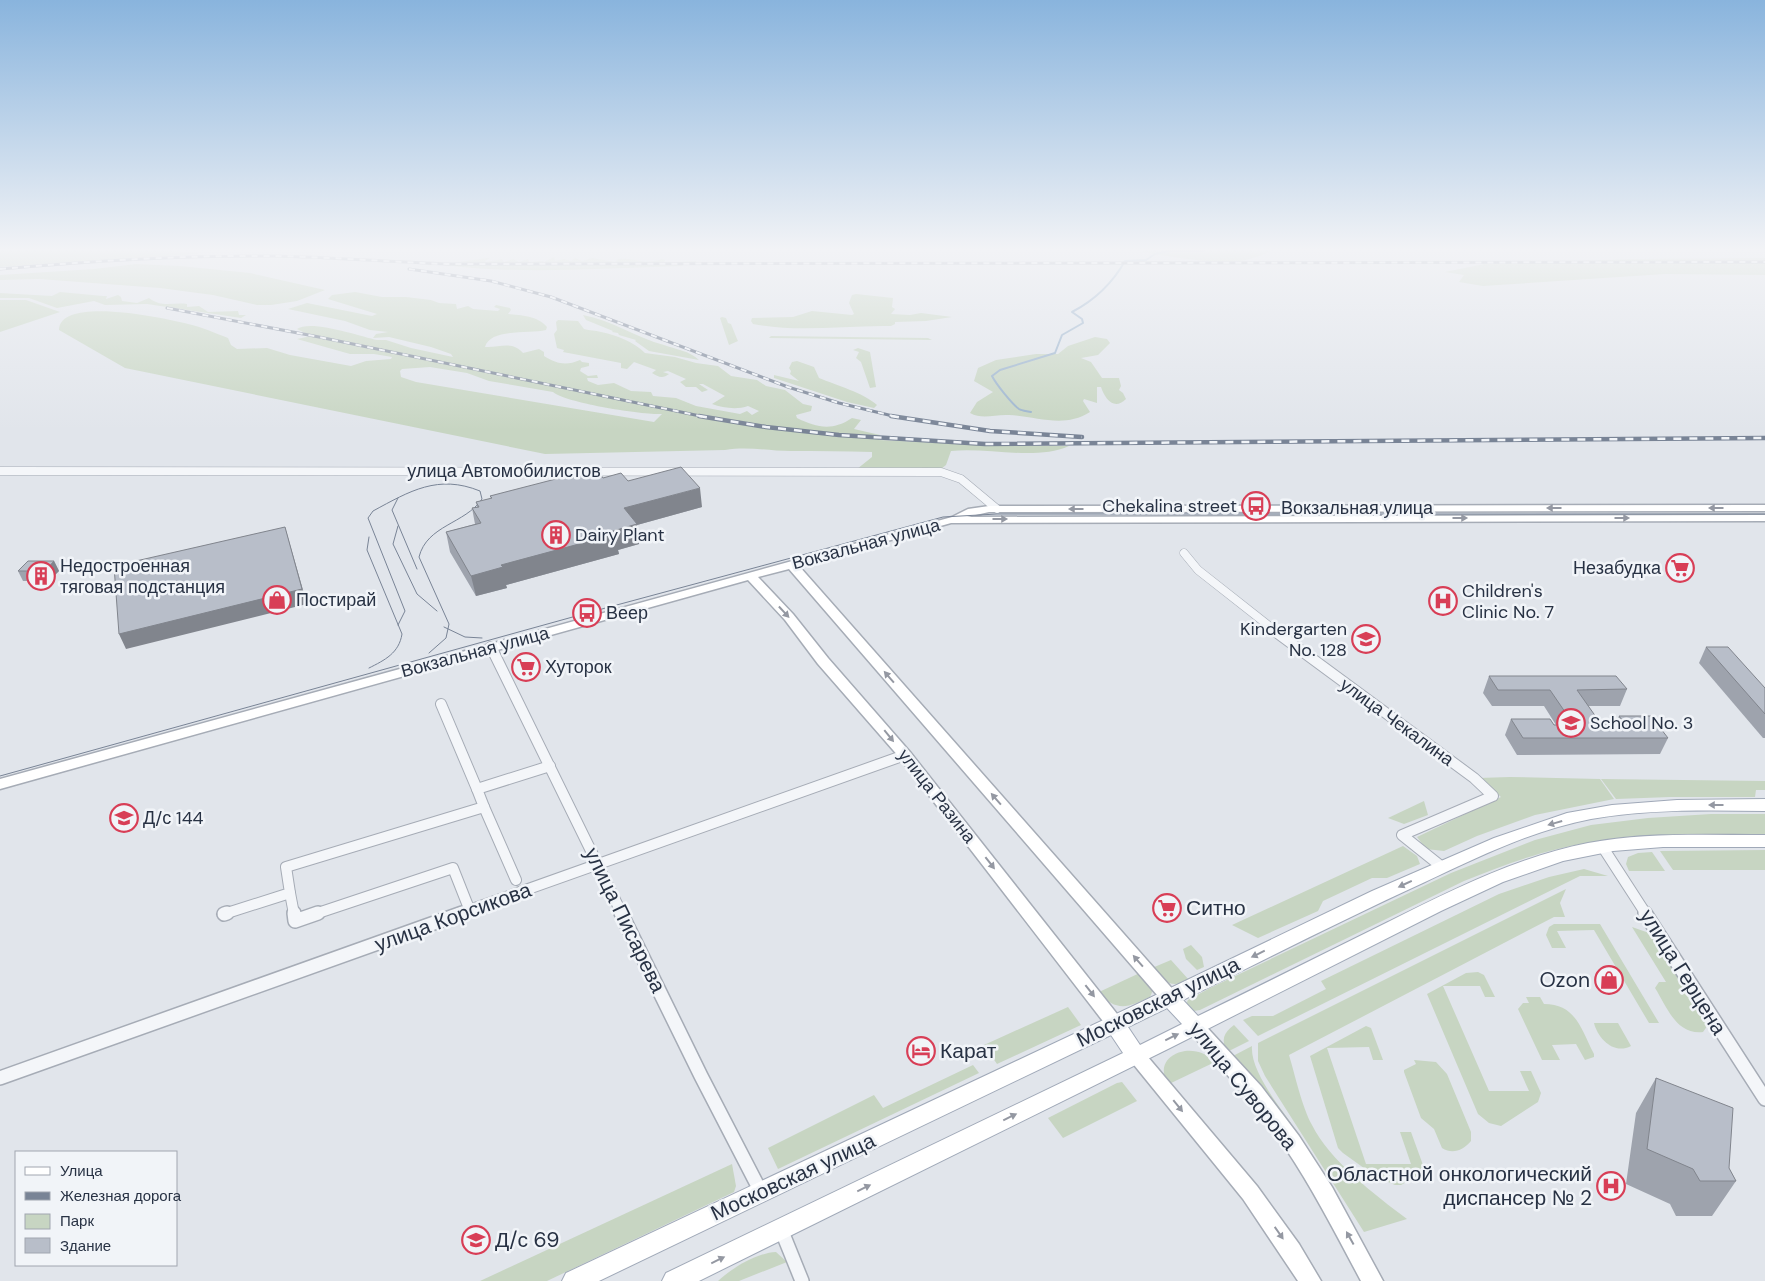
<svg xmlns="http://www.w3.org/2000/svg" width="1765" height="1281" font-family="'DM Sans',sans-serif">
  <rect width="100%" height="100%" fill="#e1e5eb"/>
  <g fill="#c7d5c2" fill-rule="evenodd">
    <polygon points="0,251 176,251 198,253 197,254 0,267"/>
    <path d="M1140,251H1272C1264,254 1255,258 1246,260C1217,265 1169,257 1140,251Z"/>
    <path d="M554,257L555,261L564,259L571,261L575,258L582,261L592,258L615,262L618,259C637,257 642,266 662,259L665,260L664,263L696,261L697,263H471L459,262L487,258H490L485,261L486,262L502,259L504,262L513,259L519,262L528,259L529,262L543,261L544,262Z"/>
    <polygon points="1765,258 1765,275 1665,274 1483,286 1459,282 1464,275 1445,272 1484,264 1630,259"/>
    <polygon points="136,264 180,266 250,273 325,290 297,301 271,305 257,305 213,295 160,288 39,279 0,280 0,275 94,269"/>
    <path d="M431,264H447L683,265L682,266C602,268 522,275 443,265C438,264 433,266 428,265Z"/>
    <path d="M60,292L103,296H107L106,299L118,295L121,297L122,301L137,303L149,298C162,308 173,302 187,304V307L199,306L208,312L238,311L239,315H246L241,318L147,304L105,305L94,301L57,308L29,298H0V293L52,296Z"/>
    <path d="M355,292L382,297H406L431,300L439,303L456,304L457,309L468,306L473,309L498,311L500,309L494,307L496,305L510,308L511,310L508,314C521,315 538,316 547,327L546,330C530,334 490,328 485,347C500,348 511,340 523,353L539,349L544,352V356C557,364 566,366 580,360L582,362L589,363V366L581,368L580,371L588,376L597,375L598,378H587L588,381L598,385L614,383L631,391L651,392L653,396L676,398L696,406L740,414L747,411L752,415L759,411L748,406C737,410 723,408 712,404L725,396L703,384H699L708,390L702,392L696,387H686L680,382L686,379L668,371L663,372L669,374C663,379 658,377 652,373L656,370L634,362L627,369L621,368V363L563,352L564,350L557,348L554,334L557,330L556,322L558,320L578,321L584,329C590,331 595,330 601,332C616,335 634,342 645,353L675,357L696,363L718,366L731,376L757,380L766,386L785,390L803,404L812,406L811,411L796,415L797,418C817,428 833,431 852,418L861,420L854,429L880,435L879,440L981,445L1069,446C1035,461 988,447 951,451L946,465L941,469H857L872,457V452C845,451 818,451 791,451C768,451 748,446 725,450L545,454L125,368L59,330C60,295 168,319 188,324C202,327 215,333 228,338L231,345L237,349L267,348L290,355L351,366L366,361L391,359L392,357L374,354H350L297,339L311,336L297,329C310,319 360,336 377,340H386L411,348L453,357L451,354L431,347L389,337L373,338L376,334L388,332L370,330L345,321L288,309L307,303L372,316L377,314L328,299L332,295ZM430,367L467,373L489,381L553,392C566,403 642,415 662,414L654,422L416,382L401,377L400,371L402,369Z"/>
    <path d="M856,294L893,298L892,307L895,309L891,314L910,315L921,313L952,317L926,321L895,322V324L891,326C845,325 799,333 753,324L751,321L752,318L793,317L812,311L852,315L854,314L849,303L852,295Z"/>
    <polygon points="0,300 26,300 60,312 0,332"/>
    <path d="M583,315C611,320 637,338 664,345C675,349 690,351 699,360L649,351L635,341L636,340L619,335L618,333L612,332L613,331L586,320Z"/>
    <polygon points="722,317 726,318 728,323 731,324 737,339 738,341 729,345 720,318"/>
    <polygon points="771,336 928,338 932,340 769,338"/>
    <path d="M1095,337L1107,339L1110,343L1098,355L1081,358L1091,362L1102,378H1119L1121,386L1119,390L1123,393L1126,399C1114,411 1105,399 1101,387H1097V403L1084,399L1083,401L1090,412C1063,429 1037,416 1009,415C995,414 983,420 970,413L977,402L993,392L974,381L978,368L996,360L1036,354H1058L1068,346Z"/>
    <polygon points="858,348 870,352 876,387 870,388 861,362 856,358 859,352 853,350"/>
    <path d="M797,361L814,367L819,378C836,385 864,393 877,405L874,408L847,402L774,378V375L799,381L790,374L791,371L789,368L792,362Z"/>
    <polygon points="1510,777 1600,779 1614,799 1535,815 1477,836 1444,851 1426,849 1417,837 1501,797 1479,778"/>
    <polygon points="1601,779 1765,781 1765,790 1756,790 1755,797 1671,797 1616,799"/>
    <polygon points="1424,801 1428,815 1404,824 1388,818"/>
    <path d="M1711,814H1765V834C1708,834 1651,834 1594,842C1549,848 1506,864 1464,881L1200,1010L1194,1011L1186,1004L1188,1000L1210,988L1451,873L1535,840L1591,825L1648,818Z"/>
    <polygon points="1403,846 1417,856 1420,864 1387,878 1372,878 1323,901 1318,911 1258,938 1232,925"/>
    <polygon points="1765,850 1765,870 1673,870 1660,851"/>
    <polygon points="1652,852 1665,871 1629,871 1626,864 1628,857 1638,853"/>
    <polygon points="1584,869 1608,876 1580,876 1258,1036 1243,1020 1252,1016 1273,1016 1326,989 1321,981 1499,894 1549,877"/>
    <path d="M1566,889L1560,903L1565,917H1554L1289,1055C1295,1075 1302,1107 1312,1125C1329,1160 1375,1195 1407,1219L1364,1232L1265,1076L1258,1061V1043Z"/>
    <polygon points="1554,924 1600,924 1659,1023 1649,1023 1594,930 1557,931 1566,948 1552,948 1546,935 1549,927"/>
    <path d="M1632,927L1652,934L1708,1025L1703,1032C1676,1035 1667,1007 1655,988L1659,982H1666Z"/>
    <polygon points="1191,945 1202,957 1204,967 1197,970 1186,959 1183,949"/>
    <path d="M1171,960L1189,980C1170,989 1166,982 1152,968Z"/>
    <path d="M1144,971L1153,990L1150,997C1129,1007 1116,1013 1099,992Z"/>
    <polygon points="1478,972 1484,975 1495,997 1485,997 1480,986 1443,986 1489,1091 1529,1091 1520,1071 1531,1071 1541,1093 1538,1102 1501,1126 1489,1123 1478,1114 1427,994 1466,973"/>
    <path d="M1526,997H1540L1544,1004C1576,1004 1581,1029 1594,1054V1057L1585,1060L1576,1044L1552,1045L1560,1060H1542L1518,1009L1523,1003H1529Z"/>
    <polygon points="1068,1007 1081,1025 997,1064 984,1045"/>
    <path d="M1594,1023H1618L1631,1046C1614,1055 1598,1039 1594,1023Z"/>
    <path d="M1234,1025L1249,1041L1227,1052C1221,1040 1223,1033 1234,1025Z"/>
    <polygon points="1366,1026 1371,1028 1383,1060 1373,1060 1369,1047 1327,1048 1366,1164 1411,1164 1400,1132 1411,1132 1423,1165 1422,1173 1401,1185 1395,1185 1375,1176 1343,1153 1338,1148 1310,1056"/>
    <path d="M1252,1046C1250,1070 1277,1103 1291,1123L1290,1126L1231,1057Z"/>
    <path d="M1185,1051C1197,1050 1206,1053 1215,1062L1169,1084C1157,1068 1167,1054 1185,1051Z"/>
    <path d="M1414,1060L1436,1062L1447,1074L1471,1132V1141C1463,1150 1453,1155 1442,1148L1434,1129L1421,1118L1404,1072V1070L1416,1064Z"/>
    <polygon points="973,1065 979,1073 778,1169 768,1148 874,1095 883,1108"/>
    <polygon points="1122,1082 1137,1101 1063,1138 1048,1118 1117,1083"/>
    <polygon points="732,1164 736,1186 734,1192 547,1281 480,1281"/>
    <path d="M776,1252L787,1262L739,1281H718C732,1268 756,1253 776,1252Z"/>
  </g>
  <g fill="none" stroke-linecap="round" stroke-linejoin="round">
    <g stroke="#9ab3cd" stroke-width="2">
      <polyline points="1168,251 1204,251"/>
      <path d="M1031,412C1027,411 1022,411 1019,409C1012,404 996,384 992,376L1000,370L1055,353L1062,335L1083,323L1082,319L1072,312C1095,300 1112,284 1125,261L1146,260L1155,254L1169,251"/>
    </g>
    <defs>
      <g id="street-far2">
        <polyline points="0,471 941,472 961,479 997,509"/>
        <polyline points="1184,553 1198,570 1278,633"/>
      </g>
      <g id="street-far1">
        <polyline points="1276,632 1474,778 1493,796 1402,835 1442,867"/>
        <polyline points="491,647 622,914"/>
        <polyline points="441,704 477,789"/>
        <polyline points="484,807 516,880"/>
        <polyline points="1602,846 1646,914"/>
        <polyline points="290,893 294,914"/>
        <polyline points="224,914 290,893 286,867 484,807 477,789 550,766"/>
        <polyline points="315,914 453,868 470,911"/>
        <polyline points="458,914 905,755"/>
      </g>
      <g id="street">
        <polyline points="294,913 295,921 318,913"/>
        <polyline points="621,913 701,1076 761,1192"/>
        <polyline points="1645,913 1765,1099"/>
        <polyline points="224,914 227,913"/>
        <polyline points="0,1078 462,913"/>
        <polyline points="781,1229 802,1281"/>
      </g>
      <g id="secondary">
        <polygon points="1765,505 1765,511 989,512 967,517 1765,515 1765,521 951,523 799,566 1176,993 1179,998 1176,1003 1170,1005 1164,1003 789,569 758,577 793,614 828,658 910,752 1121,1019 1124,1024 1121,1029 1115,1031 1109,1029 900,758 818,664 785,620 748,580 0,789 0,779 952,517 968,509 989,506"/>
        <path d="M1195,1019L1201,1021L1261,1086L1299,1136L1332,1187L1383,1281H1361C1337,1236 1314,1191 1286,1149C1257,1107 1222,1069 1189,1031L1186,1026L1189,1021Z"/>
        <polygon points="1136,1047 1142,1050 1257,1186 1299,1244 1321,1281 1298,1281 1243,1199 1130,1060 1127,1055 1130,1050"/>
      </g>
      <path id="primary" d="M1765,799V811C1707,810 1648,809 1591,819C1533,830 1478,857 1425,882C1344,919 1264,960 1183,1000L1198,1016C1262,985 1325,953 1388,922C1452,890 1517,857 1588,843C1646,832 1706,835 1765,835V847H1663L1613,851L1563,861L1503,882L1441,911L1170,1048L699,1281H662L666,1273L1123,1053L1111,1035L599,1281H562L566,1273L1131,1007L1372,891L1494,838L1567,813L1612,805L1677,800ZM1167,1008L1182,1024L1140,1045L1128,1027Z"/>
    </defs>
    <use href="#street-far2" stroke="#a6acb6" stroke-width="9"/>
    <use href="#street-far1" stroke="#a6acb6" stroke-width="12"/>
    <use href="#street" stroke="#a6acb6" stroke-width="16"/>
    <use href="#secondary" stroke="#a6acb6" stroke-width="3"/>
    <use href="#primary" stroke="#a0a9b8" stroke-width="2"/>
    <use href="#street-far2" stroke="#f4f6f9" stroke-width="8"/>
    <use href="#street-far1" stroke="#f4f6f9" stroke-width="10"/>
    <use href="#street" stroke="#f4f6f9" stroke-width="13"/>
    <use href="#secondary" fill="#fff" fill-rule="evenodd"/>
    <use href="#primary" fill="#fff" fill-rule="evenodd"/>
    <g stroke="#798496" stroke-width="1">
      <polyline points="398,498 392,510 417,569"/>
      <polyline points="398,526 393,544 417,594 437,611"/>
      <path d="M369,537L367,550L402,634C399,653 385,660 369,668"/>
      <path d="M398,625L405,611L368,518L373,511C410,491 438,474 480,491L482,499C465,524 427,525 419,557L449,624L446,638L429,653"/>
      <polyline points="444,627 465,637 482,638"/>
      <polyline points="0,776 587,613 943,517 997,514 1765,514"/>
    </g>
    <defs>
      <g id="rail-far1">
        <path d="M0,269C91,261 182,255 273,256C331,257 389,262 447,264L1765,262"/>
        <polyline points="409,269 491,281 551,297 788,387 839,403 897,417"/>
        <polyline points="167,308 319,337 705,417"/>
      </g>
      <g id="rail">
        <polyline points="699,416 766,427 839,435 985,444 1765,438"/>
        <polyline points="891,416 990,431 1082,437"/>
      </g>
    </defs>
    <use href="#rail-far1" stroke="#798496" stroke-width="3"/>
    <use href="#rail" stroke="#798496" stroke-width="4.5"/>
    <use href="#rail-far1" stroke="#f1f4f8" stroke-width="2" stroke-dasharray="6" stroke-linecap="butt"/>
    <use href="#rail" stroke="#f1f4f8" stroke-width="2.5" stroke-dasharray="8" stroke-linecap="butt"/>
  </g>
  <g fill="#9ea3ad">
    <polygon points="583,478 603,478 628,481 702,507 637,525 639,544 618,550 619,554 506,585 507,588 476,596 450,552 446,532 475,524 472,508 477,507 476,502 491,499 490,496"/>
    <polygon points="54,561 59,571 49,581 23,581 18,571"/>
    <polygon points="1706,647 1765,688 1765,738 1763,738 1699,663"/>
    <polygon points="1489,676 1627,689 1620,706 1588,706 1601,724 1616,724 1619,716 1668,738 1660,754 1517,755 1505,735 1511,719 1556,725 1544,706 1492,706 1483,693"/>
    <polygon points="1656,1078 1729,1168 1736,1181 1712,1216 1676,1216 1670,1204 1626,1184 1636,1113"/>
  </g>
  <g fill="#81858d">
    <polygon points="700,488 702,507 637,525 639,544 618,550 619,554 506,585 507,588 476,596 471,576 501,565 613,531 624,508"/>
    <polygon points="285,527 307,604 126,649 119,634"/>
    <polygon points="54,561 59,571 49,581 45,571"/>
  </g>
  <g fill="#b8bec9" stroke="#81858d">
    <polygon points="681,467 700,488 624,508 637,524 613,531 616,534 501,565 503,567 471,576 446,532 481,523 472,508 479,507 476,502 492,498 490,496 579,473 583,478 600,474 603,478 621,473 628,481"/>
    <polygon points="285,527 302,589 119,634 114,566"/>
    <polygon points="28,561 54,561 45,571 18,571"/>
    <polygon points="1706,647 1728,647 1765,688 1765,714"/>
    <polygon points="1489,676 1616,676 1627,689 1577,690 1601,724 1625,724 1619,716 1651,716 1668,738 1523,738 1511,719 1550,719 1554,725 1574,725 1550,690 1498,690"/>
    <polygon points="1656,1078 1733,1108 1729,1168 1736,1181 1700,1181 1693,1169 1647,1149"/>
  </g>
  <defs><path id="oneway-solid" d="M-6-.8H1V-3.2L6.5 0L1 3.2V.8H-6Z" transform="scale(1.25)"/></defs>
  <g fill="#9498a2">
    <use href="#oneway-solid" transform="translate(1554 508) rotate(180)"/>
    <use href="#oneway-solid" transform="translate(1716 508) rotate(180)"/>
    <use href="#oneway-solid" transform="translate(1076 509) rotate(-180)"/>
    <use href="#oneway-solid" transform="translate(1460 518)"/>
    <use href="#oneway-solid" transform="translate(1622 518)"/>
    <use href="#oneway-solid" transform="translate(1000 519)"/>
    <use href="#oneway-solid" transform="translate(784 612) rotate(47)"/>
    <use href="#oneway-solid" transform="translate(889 677) rotate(-131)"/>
    <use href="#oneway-solid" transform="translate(889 736) rotate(51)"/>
    <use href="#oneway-solid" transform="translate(996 799) rotate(-131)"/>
    <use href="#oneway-solid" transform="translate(1716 805) rotate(180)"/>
    <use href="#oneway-solid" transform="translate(1555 823) rotate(164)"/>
    <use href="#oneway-solid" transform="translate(990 863) rotate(52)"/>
    <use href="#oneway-solid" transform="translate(1405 884) rotate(155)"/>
    <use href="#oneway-solid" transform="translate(1258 954) rotate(154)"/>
    <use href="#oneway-solid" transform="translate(1138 961) rotate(-131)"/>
    <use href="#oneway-solid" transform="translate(1090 991) rotate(52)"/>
    <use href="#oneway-solid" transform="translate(1172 1037) rotate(-26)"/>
    <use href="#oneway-solid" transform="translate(1178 1106) rotate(51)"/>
    <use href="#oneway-solid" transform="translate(1010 1117) rotate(-26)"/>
    <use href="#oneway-solid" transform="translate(864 1188) rotate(-26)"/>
    <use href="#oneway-solid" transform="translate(1279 1233) rotate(55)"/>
    <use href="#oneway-solid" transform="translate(1350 1238) rotate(-119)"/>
    <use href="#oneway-solid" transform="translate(718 1260) rotate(-26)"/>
  </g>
  <linearGradient id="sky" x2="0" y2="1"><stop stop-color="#89b4dd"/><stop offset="0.58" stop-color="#f2f3f6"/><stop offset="1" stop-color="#f2f3f6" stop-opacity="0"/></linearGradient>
  <rect width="1765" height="430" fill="url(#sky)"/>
  <defs>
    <symbol id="bus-ring" viewBox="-11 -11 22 22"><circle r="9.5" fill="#f1f4f8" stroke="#d83e56" stroke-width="1.5"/><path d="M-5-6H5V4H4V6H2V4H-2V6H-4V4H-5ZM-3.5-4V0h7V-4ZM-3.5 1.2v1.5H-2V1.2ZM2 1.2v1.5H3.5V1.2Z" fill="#d83e56"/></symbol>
    <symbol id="building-ring" viewBox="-11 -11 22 22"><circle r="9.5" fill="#f1f4f8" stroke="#d83e56" stroke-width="1.5"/><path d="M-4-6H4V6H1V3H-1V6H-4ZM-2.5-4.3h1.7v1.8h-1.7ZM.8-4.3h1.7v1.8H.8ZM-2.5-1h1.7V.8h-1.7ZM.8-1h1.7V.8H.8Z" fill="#d83e56"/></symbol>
    <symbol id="supermarket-ring" viewBox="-11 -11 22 22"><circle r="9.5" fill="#f1f4f8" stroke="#d83e56" stroke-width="1.5"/><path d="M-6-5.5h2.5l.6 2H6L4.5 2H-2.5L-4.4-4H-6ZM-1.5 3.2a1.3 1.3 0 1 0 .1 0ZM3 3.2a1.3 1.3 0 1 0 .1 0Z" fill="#d83e56"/></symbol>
    <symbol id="shop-ring" viewBox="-11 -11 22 22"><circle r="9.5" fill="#f1f4f8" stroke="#d83e56" stroke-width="1.5"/><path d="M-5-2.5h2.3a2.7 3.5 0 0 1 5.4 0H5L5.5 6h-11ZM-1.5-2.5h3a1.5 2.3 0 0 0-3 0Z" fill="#d83e56"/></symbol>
    <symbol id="hospital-ring" viewBox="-11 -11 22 22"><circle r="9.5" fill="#f1f4f8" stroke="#d83e56" stroke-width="1.5"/><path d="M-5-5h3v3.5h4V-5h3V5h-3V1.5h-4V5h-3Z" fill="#d83e56"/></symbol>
    <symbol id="school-ring" viewBox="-11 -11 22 22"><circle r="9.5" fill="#f1f4f8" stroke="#d83e56" stroke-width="1.5"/><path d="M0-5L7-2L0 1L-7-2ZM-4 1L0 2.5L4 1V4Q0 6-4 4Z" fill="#d83e56"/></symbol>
    <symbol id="hotel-ring" viewBox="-11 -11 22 22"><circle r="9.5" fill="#f1f4f8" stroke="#d83e56" stroke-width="1.5"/><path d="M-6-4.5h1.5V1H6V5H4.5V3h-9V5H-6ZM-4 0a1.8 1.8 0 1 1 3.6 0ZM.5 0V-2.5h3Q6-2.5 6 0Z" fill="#d83e56"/></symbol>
  </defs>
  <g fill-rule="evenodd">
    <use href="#bus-ring" x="1240" y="490" width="32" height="32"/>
    <use href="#building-ring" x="540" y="519" width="32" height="32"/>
    <use href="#supermarket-ring" x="1664" y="552" width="32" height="32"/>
    <use href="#building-ring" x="25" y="560" width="32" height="32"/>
    <use href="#shop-ring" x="261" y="584" width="32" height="32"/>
    <use href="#hospital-ring" x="1427" y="585" width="32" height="32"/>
    <use href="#bus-ring" x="571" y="597" width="32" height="32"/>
    <use href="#school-ring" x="1350" y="623" width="32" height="32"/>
    <use href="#supermarket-ring" x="510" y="651" width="32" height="32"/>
    <use href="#school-ring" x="1555" y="707" width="32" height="32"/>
    <use href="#school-ring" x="108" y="802" width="32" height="32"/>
    <use href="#supermarket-ring" x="1151" y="892" width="32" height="32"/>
    <use href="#shop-ring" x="1593" y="964" width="32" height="32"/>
    <use href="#hotel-ring" x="905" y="1035" width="32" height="32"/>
    <use href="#hospital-ring" x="1595" y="1170" width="32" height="32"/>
    <use href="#school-ring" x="460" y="1224" width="32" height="32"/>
  </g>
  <g text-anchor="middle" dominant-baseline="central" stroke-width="5" stroke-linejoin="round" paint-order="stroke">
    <g font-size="18" fill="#283244" stroke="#f1f4f8">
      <text x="504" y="471">улица Автомобилистов</text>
      <text x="1357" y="508">Вокзальная улица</text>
      <text transform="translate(866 544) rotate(-15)">Вокзальная улица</text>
      <text transform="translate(475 652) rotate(-15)">Вокзальная улица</text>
      <text transform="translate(1397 722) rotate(36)">улица Чекалина</text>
      <text transform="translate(937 796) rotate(52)">улица Разина</text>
    </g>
    <g font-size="18" fill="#283244" stroke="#f1f4f8" text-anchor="start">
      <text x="1237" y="506" text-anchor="end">Chekalina street</text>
      <text x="575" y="535">Dairy Plant</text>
      <text x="60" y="566">Недостроенная<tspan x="60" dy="21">тяговая подстанция</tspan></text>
      <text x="1661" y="568" text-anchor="end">Незабудка</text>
      <text x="1462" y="591">Children's<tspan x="1462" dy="21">Clinic No. 7</tspan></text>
      <text x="296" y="600">Постирай</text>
      <text x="606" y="613">Веер</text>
      <text x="1347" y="629" text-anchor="end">Kindergarten<tspan x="1347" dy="21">No. 128</tspan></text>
      <text x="545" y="667">Хуторок</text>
      <text x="1590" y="723">School No. 3</text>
      <text x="143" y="818">Д/с 144</text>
    </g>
    <g font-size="21" fill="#283244" stroke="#f1f4f8" text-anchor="start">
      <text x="1186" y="908">Ситно</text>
      <text x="1590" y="980" text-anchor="end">Ozon</text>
      <text x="940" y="1051">Карат</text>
      <text x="1592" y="1174" text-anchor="end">Областной онкологический<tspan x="1592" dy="24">диспансер № 2</tspan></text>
      <text x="495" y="1240">Д/с 69</text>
    </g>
    <g font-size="21" fill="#283244" stroke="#f1f4f8">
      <text transform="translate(453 917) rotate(-20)">улица Корсикова</text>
      <text transform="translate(625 920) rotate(64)">улица Писарева</text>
      <text transform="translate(1683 972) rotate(58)">улица Герцена</text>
      <text transform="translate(1158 1002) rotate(-26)">Московская улица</text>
      <text transform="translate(1243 1086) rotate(51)">улица Суворова</text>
      <text transform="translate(793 1177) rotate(-25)">Московская улица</text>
    </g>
  </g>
  <rect x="15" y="1151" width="162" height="115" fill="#f1f4f8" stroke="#a1a6b0"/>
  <rect x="25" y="1167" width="25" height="8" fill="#ffffff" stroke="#a1a6b0"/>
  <text x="60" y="1176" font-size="15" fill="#283244">Улица</text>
  <rect x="25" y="1192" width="25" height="8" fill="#798496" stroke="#a1a6b0"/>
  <text x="60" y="1201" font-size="15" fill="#283244">Железная дорога</text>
  <rect x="25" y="1214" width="25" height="15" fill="#c7d5c2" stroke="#a1a6b0"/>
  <text x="60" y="1226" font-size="15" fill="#283244">Парк</text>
  <rect x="25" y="1238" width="25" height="15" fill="#b8bec9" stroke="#a1a6b0"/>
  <text x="60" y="1251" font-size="15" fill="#283244">Здание</text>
</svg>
